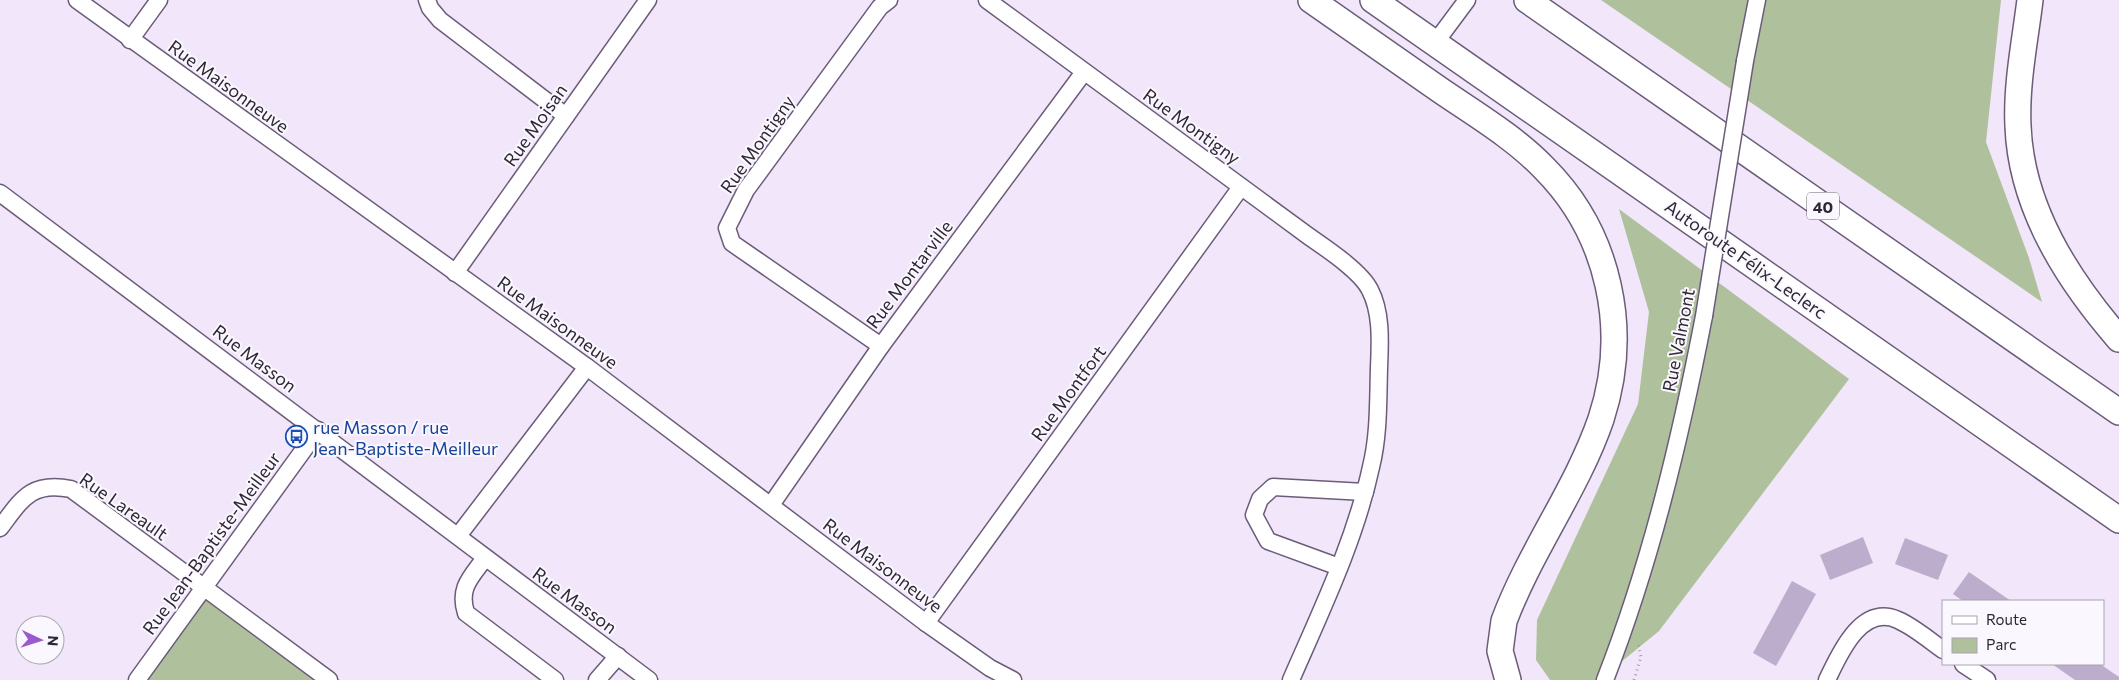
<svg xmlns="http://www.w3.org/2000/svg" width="2119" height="680" font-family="Commissioner,sans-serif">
  <rect width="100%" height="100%" fill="#f1e6fa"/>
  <g fill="#afc19c">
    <polygon points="1601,0 2001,0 1986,142 2029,258 2042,302"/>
    <polygon points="1619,209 1849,379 1659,631 1599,680 1550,680 1536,660 1537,620 1638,404 1649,312"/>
    <polygon points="204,588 340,680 140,680"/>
  </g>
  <g fill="#bdadcd">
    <polygon points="1863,537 1873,563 1830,580 1820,555"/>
    <polygon points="1905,538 1948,555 1938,580 1895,564"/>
    <polygon points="1969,572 2011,601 1963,601 1953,594"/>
    <polygon points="1792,581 1816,594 1776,666 1753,653"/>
    <polygon points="2052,664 2100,664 2119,677 2119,680 2075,680"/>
  </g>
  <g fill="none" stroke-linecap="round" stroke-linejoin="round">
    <defs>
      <g id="minor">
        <polyline points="77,0 587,367 926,623 990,668 1013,680"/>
        <polyline points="427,0 430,8 440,20 566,116"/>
        <path d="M987,0L1307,235C1324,247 1361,271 1370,290C1382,313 1380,343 1379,368C1378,401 1379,435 1371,467C1355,541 1321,611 1291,680"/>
        <polyline points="130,40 159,0"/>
        <polyline points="1435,43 1467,0"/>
        <polyline points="1745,61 1757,0"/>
        <polyline points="0,193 649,680"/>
        <polyline points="455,273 648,0"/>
        <polyline points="881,346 732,243 727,228 746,190 880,7 889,0"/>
        <polyline points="771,505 881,346 1084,72"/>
        <path d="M0,528C22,499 31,481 71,489L329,680"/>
        <polyline points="458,536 587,367"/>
        <path d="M485,558C471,577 458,588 466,613L555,680"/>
        <polyline points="1339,567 1268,541 1254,515 1260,499 1273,487 1365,492"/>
        <polyline points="926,623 1241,187"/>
        <polyline points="1963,664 1987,680"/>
        <polyline points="137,680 318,430"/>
        <polyline points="597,680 618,656"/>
        <path d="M1605,680C1651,562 1680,440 1704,316"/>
        <path d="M1827,680C1839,655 1861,603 1898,620C1914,627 1929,640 1943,650"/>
      </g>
      <g id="highway">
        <path d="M1311,0C1354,30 1397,60 1440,90C1475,114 1514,137 1544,168C1610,234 1630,331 1601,419C1577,489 1530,551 1504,621L1500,651L1508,680"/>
        <polyline points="1373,0 2119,520"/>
        <polyline points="1527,0 2119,412"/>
        <path d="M2030,0C2025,41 2016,84 2018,126C2021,207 2067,279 2119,339"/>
      </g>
    </defs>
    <use href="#minor" stroke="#6b5c79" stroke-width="19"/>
    <use href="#highway" stroke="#6b5c79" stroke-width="28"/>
    <polyline stroke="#a59cad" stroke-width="3" stroke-dasharray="1 4" stroke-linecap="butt" points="1634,680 1641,657 1638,643"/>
    <use href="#minor" stroke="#fff" stroke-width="16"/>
    <use href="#highway" stroke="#fff" stroke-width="25"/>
    <defs>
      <polyline id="minor-bridge" points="1704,316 1745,61"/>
    </defs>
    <use href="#minor-bridge" stroke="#6b5c79" stroke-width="19" stroke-linecap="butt"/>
    <use href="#minor-bridge" stroke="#fff" stroke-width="16"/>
  </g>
  <defs>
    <symbol id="bus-ring" viewBox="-11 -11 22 22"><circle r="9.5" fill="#faf7fe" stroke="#1a4fb4" stroke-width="1.5"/><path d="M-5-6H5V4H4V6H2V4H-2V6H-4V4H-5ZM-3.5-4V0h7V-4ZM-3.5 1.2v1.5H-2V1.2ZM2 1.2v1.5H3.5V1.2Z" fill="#1a4fb4"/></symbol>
  </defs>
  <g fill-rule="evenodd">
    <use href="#bus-ring" x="284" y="424" width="25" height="25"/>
  </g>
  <g text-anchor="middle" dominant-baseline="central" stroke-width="4" stroke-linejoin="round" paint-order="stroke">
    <rect fill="#faf7fe" stroke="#6b6571" stroke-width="1" x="1807" y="192.5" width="32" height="27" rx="4"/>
    <g font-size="16" font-weight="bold" fill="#2e2734">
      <text x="1823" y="206">40</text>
    </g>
    <g font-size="18" fill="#2e2734" stroke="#faf7fe">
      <text transform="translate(229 86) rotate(36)">Rue Maisonneuve</text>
      <text transform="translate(535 125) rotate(-55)">Rue Moisan</text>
      <text transform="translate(1192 126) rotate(36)">Rue Montigny</text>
      <text transform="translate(757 144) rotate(-55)">Rue Montigny</text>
      <text transform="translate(1746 259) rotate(35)">Autoroute Félix-Leclerc</text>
      <text transform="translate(909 274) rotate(-53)">Rue Montarville</text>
      <text transform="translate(558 322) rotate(36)">Rue Maisonneuve</text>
      <text transform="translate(1678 340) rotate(-79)">Rue Valmont</text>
      <text transform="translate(255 358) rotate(37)">Rue Masson</text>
      <text transform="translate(1068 393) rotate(-54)">Rue Montfort</text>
      <text transform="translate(124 506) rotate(35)">Rue Lareault</text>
      <text transform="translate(211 543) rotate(-54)">Rue Jean-Baptiste-Meilleur</text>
      <text transform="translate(883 565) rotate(37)">Rue Maisonneuve</text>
      <text transform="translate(575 600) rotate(36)">Rue Masson</text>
    </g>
    <g font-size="18" fill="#164399" stroke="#faf7fe" text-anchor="start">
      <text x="313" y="427">rue Masson / rue<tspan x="313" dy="21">Jean-Baptiste-Meilleur</tspan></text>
    </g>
  </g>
  <rect x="1942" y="600" width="162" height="65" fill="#faf7fe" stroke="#a8a4ad"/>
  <rect x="1952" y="616" width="25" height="8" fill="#ffffff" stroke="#a8a4ad"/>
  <text x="1986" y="625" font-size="15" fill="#2e2734">Route</text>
  <rect x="1952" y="638" width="25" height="15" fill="#afc19c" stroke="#a8a4ad"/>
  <text x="1986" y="650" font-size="15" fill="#2e2734">Parc</text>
  <g transform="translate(40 640) rotate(94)"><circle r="24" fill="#faf7fe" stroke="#a8a4ad"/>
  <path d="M0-4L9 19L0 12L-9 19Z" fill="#9959cf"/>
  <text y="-8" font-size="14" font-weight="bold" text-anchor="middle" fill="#2e2734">N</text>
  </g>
</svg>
